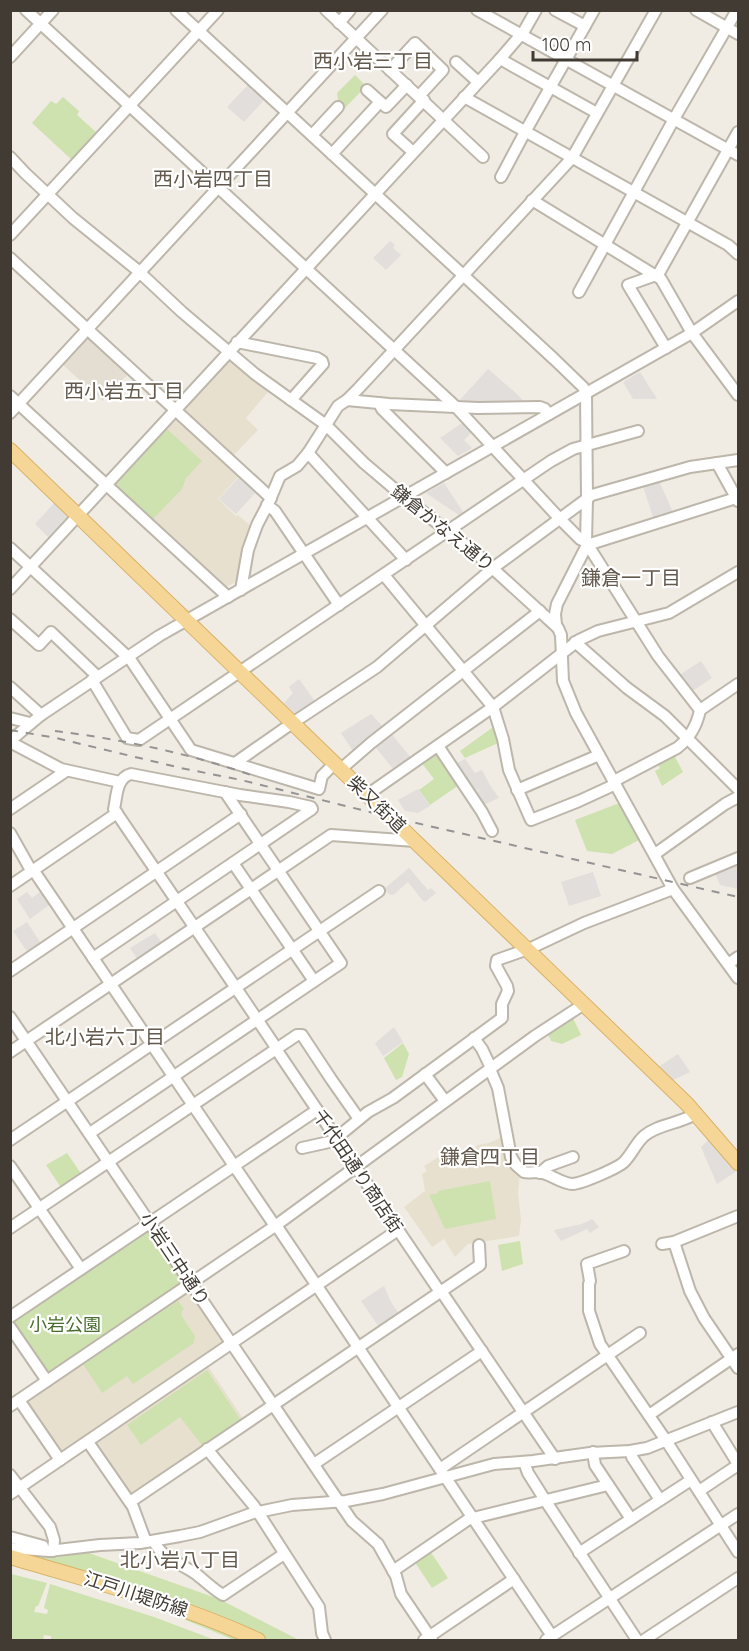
<svg xmlns="http://www.w3.org/2000/svg" width="749" height="1651" font-family="Quicksand,'Noto Sans JP',sans-serif">
  <rect width="100%" height="100%" fill="#f0ece3"/>
  <polygon fill="#e3ddd2" points="87,336 128,374 103,401 61,363"/>
  <g fill="#e8e0ce">
    <polygon points="227,358 268,392 246,418 258,430 232,457 182,409"/>
    <polygon points="173,419 176,419 238,477 218,499 236,516 238,515 252,527 240,580 224,588 112,487 112,483"/>
    <polygon points="504,1136 520,1173 518,1193 521,1220 519,1236 468,1244 455,1257 444,1239 432,1247 404,1207 425,1191 422,1174 427,1171 424,1166 450,1150 460,1155 469,1155 474,1152 477,1145 489,1143"/>
    <polygon points="189,1291 192,1292 226,1341 63,1454 59,1452 26,1404 26,1400"/>
    <polygon points="207,1365 244,1420 130,1496 93,1442"/>
  </g>
  <g fill="#cde2ae">
    <polygon points="355,75 366,86 345,108 338,102 337,93"/>
    <polygon points="63,97 79,111 77,115 97,133 72,160 32,123 51,101 56,104"/>
    <polygon points="167,429 202,461 186,478 182,489 153,519 116,485"/>
    <polygon points="496,725 500,738 497,740 498,743 465,758 460,751"/>
    <polygon points="435,752 438,752 459,785 430,805 419,790 434,779 421,762"/>
    <polygon points="674,755 683,772 662,786 655,771 660,768 657,764"/>
    <polygon points="622,802 643,838 612,854 587,851 575,820"/>
    <polygon points="572,1016 581,1035 562,1044 551,1041 547,1032"/>
    <polygon points="403,1043 409,1054 402,1077 396,1080 384,1058"/>
    <polygon points="67,1153 82,1175 62,1189 46,1165"/>
    <polygon points="490,1181 496,1219 445,1229 429,1195 438,1193 438,1191"/>
    <polygon points="148,1230 185,1283 49,1374 12,1321"/>
    <polygon points="520,1241 523,1264 502,1271 498,1245"/>
    <polygon points="178,1301 184,1309 182,1311 181,1315 195,1336 194,1343 133,1384 127,1376 102,1393 83,1364"/>
    <polygon points="207,1370 240,1419 202,1445 180,1417 141,1445 127,1425"/>
    <polygon points="430,1551 448,1578 432,1588 414,1561"/>
    <polygon points="86,1552 219,1599 299,1640 268,1640 244,1629 11,1553 48,1555 54,1558"/>
    <polygon points="48,1571 125,1593 248,1640 234,1640 171,1614 109,1594 46,1576"/>
    <polygon points="11,1574 47,1583 38,1606 36,1606 34,1612 47,1614 48,1610 44,1608 50,1584 154,1617 215,1640 51,1640 51,1636 44,1635 43,1640 11,1640"/>
  </g>
  <g fill="#e1dedb">
    <polygon points="249,84 265,99 244,122 227,107"/>
    <polygon points="390,241 395,245 393,248 401,255 386,270 373,258"/>
    <polygon points="488,369 518,395 525,403 496,404 458,402"/>
    <polygon points="640,372 657,399 633,399 623,382"/>
    <polygon points="465,421 474,430 464,440 472,448 458,456 440,438"/>
    <polygon points="240,476 256,492 236,514 219,499"/>
    <polygon points="659,481 673,512 672,515 654,520 643,486"/>
    <polygon points="444,483 465,515 462,517 426,493"/>
    <polygon points="56,501 71,516 50,539 35,524"/>
    <polygon points="701,661 712,678 691,692 680,678 681,674"/>
    <polygon points="299,679 316,703 297,715 284,703 293,693 289,687"/>
    <polygon points="371,714 383,727 353,751 341,733"/>
    <polygon points="389,731 412,759 395,771 373,744"/>
    <polygon points="465,759 475,773 482,770 490,785 499,798 483,805 475,793 483,788 474,792 455,764"/>
    <polygon points="418,789 430,806 418,813 405,811 398,800"/>
    <polygon points="738,861 738,889 720,885 714,871"/>
    <polygon points="409,868 428,890 431,888 436,893 425,902 423,901 408,882 393,895 389,894 384,889"/>
    <polygon points="593,872 601,896 569,906 561,882"/>
    <polygon points="43,890 52,903 30,919 17,899 27,892 32,898"/>
    <polygon points="27,922 42,945 29,954 13,931"/>
    <polygon points="155,933 163,944 138,960 130,948"/>
    <polygon points="394,1027 403,1042 383,1056 375,1043"/>
    <polygon points="678,1054 690,1072 671,1081 657,1068"/>
    <polygon points="709,1139 737,1171 717,1184 701,1147"/>
    <polygon points="592,1219 599,1227 590,1233 587,1229 561,1241 555,1232 554,1230 582,1224"/>
    <polygon points="384,1286 391,1302 399,1314 379,1327 361,1301"/>
  </g>
  <g fill="none" stroke-linecap="round" stroke-linejoin="round">
    <defs>
      <g id="minor">
        <polyline points="26,10 456,407 560,519 580,539 586,542"/>
        <path d="M176,10L554,359L583,387L586,393L587,499L586,542L658,656L700,710C697,725 690,738 677,748L614,781"/>
        <polyline points="326,10 483,157"/>
        <polyline points="477,10 738,155"/>
        <polyline points="555,10 585,26"/>
        <polyline points="696,10 738,34"/>
        <polyline points="339,23 350,10"/>
        <polyline points="10,57 53,10"/>
        <polyline points="500,59 597,113"/>
        <polyline points="456,62 478,82"/>
        <polyline points="390,70 415,43 443,70 419,96"/>
        <polyline points="367,90 386,107 407,85"/>
        <polyline points="464,97 728,245 738,254"/>
        <polyline points="312,135 338,107"/>
        <polyline points="413,152 393,134 424,100"/>
        <polyline points="332,154 380,102"/>
        <polyline points="10,157 25,173 73,218 136,269 182,312 255,374 326,425 364,463 404,497 478,555 558,628 561,635 563,681 576,713 673,889 738,978"/>
        <polyline points="501,177 525,132 594,10"/>
        <polyline points="532,200 661,279 692,333 738,395"/>
        <polyline points="10,235 218,10"/>
        <polyline points="10,258 271,498"/>
        <polyline points="579,292 674,119 737,10"/>
        <polyline points="237,342 317,358 322,361 323,364 291,400"/>
        <polyline points="666,348 628,285 656,275 659,273 738,132"/>
        <polyline points="10,396 228,597"/>
        <polyline points="347,400 389,404 478,408 540,407 545,409 549,414"/>
        <polyline points="379,403 382,409 446,473"/>
        <polyline points="10,413 382,10"/>
        <polyline points="308,453 406,560"/>
        <polyline points="717,463 738,501"/>
        <polyline points="267,505 275,511 339,605"/>
        <polyline points="10,548 130,659 191,750 319,789 322,776 335,763"/>
        <polyline points="384,575 493,707 503,739 509,770 531,820 579,801 616,784"/>
        <polyline points="10,589 500,59 524,31 536,10"/>
        <polyline points="241,590 248,550 257,525 269,502 280,476 297,466 308,453 338,406 347,400 358,389 572,158 656,10"/>
        <polyline points="10,619 39,645 51,632 97,676"/>
        <polyline points="556,625 555,614 557,604 587,545 736,498"/>
        <polyline points="575,642 627,688 665,716 738,789"/>
        <polyline points="92,680 127,738 139,740 551,461 573,449 638,431"/>
        <polyline points="10,687 41,715"/>
        <polyline points="700,710 738,684"/>
        <polyline points="10,718 30,723"/>
        <polyline points="10,741 41,715 159,636 692,333 738,301"/>
        <polyline points="10,742 61,769 120,782"/>
        <polyline points="438,746 482,812 492,831"/>
        <polyline points="235,763 288,726 377,667 493,568 592,495 690,467 738,460"/>
        <polyline points="341,769 371,743 540,611"/>
        <polyline points="517,790 599,755"/>
        <polyline points="367,795 493,707 579,640 598,631 669,613 738,572"/>
        <polyline points="10,809 66,771"/>
        <polyline points="10,833 32,872"/>
        <polyline points="655,854 725,804 738,797"/>
        <polyline points="233,863 314,981"/>
        <polyline points="34,871 275,1226 276,1225 552,1636"/>
        <polyline points="690,878 738,858"/>
        <polyline points="10,886 117,813"/>
        <path d="M93,958L312,809L311,807L289,802L240,795L131,774C116,778 117,796 114,809C168,889 223,968 277,1049"/>
        <polyline points="728,964 738,957"/>
        <polyline points="10,971 241,814"/>
        <polyline points="10,1017 352,1521 378,1544 396,1576 401,1594 432,1640"/>
        <polyline points="474,1038 482,1049 491,1068"/>
        <polyline points="276,1049 440,1292"/>
        <polyline points="10,1052 331,835 415,841"/>
        <path d="M490,1069L498,1088L511,1157L516,1165L524,1172C528,1173 533,1172 538,1172C550,1173 561,1184 573,1184C583,1183 618,1168 624,1162C632,1154 636,1143 644,1136C658,1124 679,1124 695,1114"/>
        <polyline points="425,1074 445,1101"/>
        <polyline points="90,1133 341,963 225,792"/>
        <polyline points="10,1140 379,891"/>
        <polyline points="302,1148 329,1142 335,1139 368,1112 393,1098 502,1018 502,1004 508,991 507,986 496,966 497,960 531,948 584,923 673,889"/>
        <polyline points="10,1166 81,1269"/>
        <polyline points="540,1173 548,1166 573,1157"/>
        <polyline points="275,1226 535,1036 584,1004"/>
        <polyline points="10,1228 297,1035 302,1035 331,1079 359,1119"/>
        <polyline points="674,1242 690,1291 704,1318 738,1368"/>
        <polyline points="662,1244 674,1242 738,1216"/>
        <polyline points="624,1251 587,1264 590,1281 589,1284 589,1311 600,1344 667,1442 738,1552"/>
        <polyline points="441,1291 555,1459"/>
        <polyline points="10,1317 317,1110"/>
        <polyline points="10,1327 47,1381"/>
        <polyline points="19,1400 60,1460"/>
        <polyline points="10,1406 275,1226"/>
        <polyline points="649,1415 738,1354"/>
        <polyline points="712,1422 738,1464"/>
        <polyline points="88,1442 133,1507 146,1542"/>
        <polyline points="207,1449 254,1506 319,1607 322,1633 325,1640"/>
        <polyline points="630,1451 632,1457 660,1500"/>
        <polyline points="593,1452 595,1465 631,1519"/>
        <polyline points="524,1462 528,1473 545,1500 637,1640"/>
        <polyline points="314,1464 482,1351"/>
        <polyline points="440,1469 640,1333"/>
        <polyline points="10,1475 50,1527 54,1540 53,1551"/>
        <polyline points="699,1491 738,1465"/>
        <polyline points="10,1494 398,1230"/>
        <polyline points="130,1502 480,1265 479,1245"/>
        <polyline points="10,1537 43,1546"/>
        <path d="M154,1541C160,1557 182,1564 196,1574C205,1581 213,1589 223,1595L284,1554"/>
        <polyline points="10,1548 49,1551 100,1545 140,1543 180,1536 200,1532 253,1513 292,1505 346,1501 383,1494 494,1464 533,1461 590,1453 630,1451 647,1448 738,1412"/>
        <polyline points="579,1553 691,1480"/>
        <polyline points="393,1571 469,1519 608,1485"/>
        <polyline points="424,1640 514,1579"/>
        <polyline points="546,1640 738,1514"/>
        <polyline points="644,1640 738,1578"/>
      </g>
      <g id="major">
        <polyline points="10,450 687,1104 738,1163"/>
        <path d="M10,1557C95,1582 178,1603 258,1640"/>
      </g>
    </defs>
    <use href="#minor" stroke="#bdb6aa" stroke-width="14"/>
    <use href="#major" stroke="#d9b268" stroke-width="16"/>
    <use href="#minor" stroke="#fff" stroke-width="10"/>
    <use href="#major" stroke="#f6d696" stroke-width="14"/>
    <g stroke="#939393" stroke-width="2" stroke-dasharray="8 8" stroke-linecap="butt">
      <polyline points="10,730 56,738 181,768 241,780 390,817 738,897"/>
      <path d="M55,731C120,739 188,753 251,775"/>
    </g>
  </g>
  <g text-anchor="middle" dominant-baseline="central" stroke-width="4.5" stroke-linejoin="round" paint-order="stroke">
    <g font-size="18" fill="#413b34" stroke="#fff">
      <text transform="translate(443 528) rotate(39)">鎌倉かなえ通り</text>
      <text transform="translate(377 804) rotate(44)">柴又街道</text>
      <text transform="translate(358 1171) rotate(56)">千代田通り商店街</text>
      <text transform="translate(175 1259) rotate(56)">小岩三中通り</text>
      <text transform="translate(136 1594) rotate(18)">江戸川堤防線</text>
    </g>
    <g font-size="18" fill="#486d2d" stroke="#fff">
      <text x="65" y="1324">小岩公園</text>
    </g>
    <g font-size="20" fill="#63594c" stroke="#fff">
      <text x="373" y="60">西小岩三丁目</text>
      <text x="213" y="178">西小岩四丁目</text>
      <text x="124" y="390">西小岩五丁目</text>
      <text x="631" y="577">鎌倉一丁目</text>
      <text x="105" y="1036">北小岩六丁目</text>
      <text x="490" y="1156">鎌倉四丁目</text>
      <text x="180" y="1559">北小岩八丁目</text>
    </g>
  </g>
  <rect width="749" height="1651" fill="none" stroke="#413b34" stroke-width="24"/>
  <path d="M533 51v9h104v-9" fill="none" stroke="#413b34" stroke-width="3"/>
  <text x="542" y="51" font-size="18" fill="#413b34" stroke="#ffffff" stroke-width="4.5" paint-order="stroke">100 m</text>
</svg>
